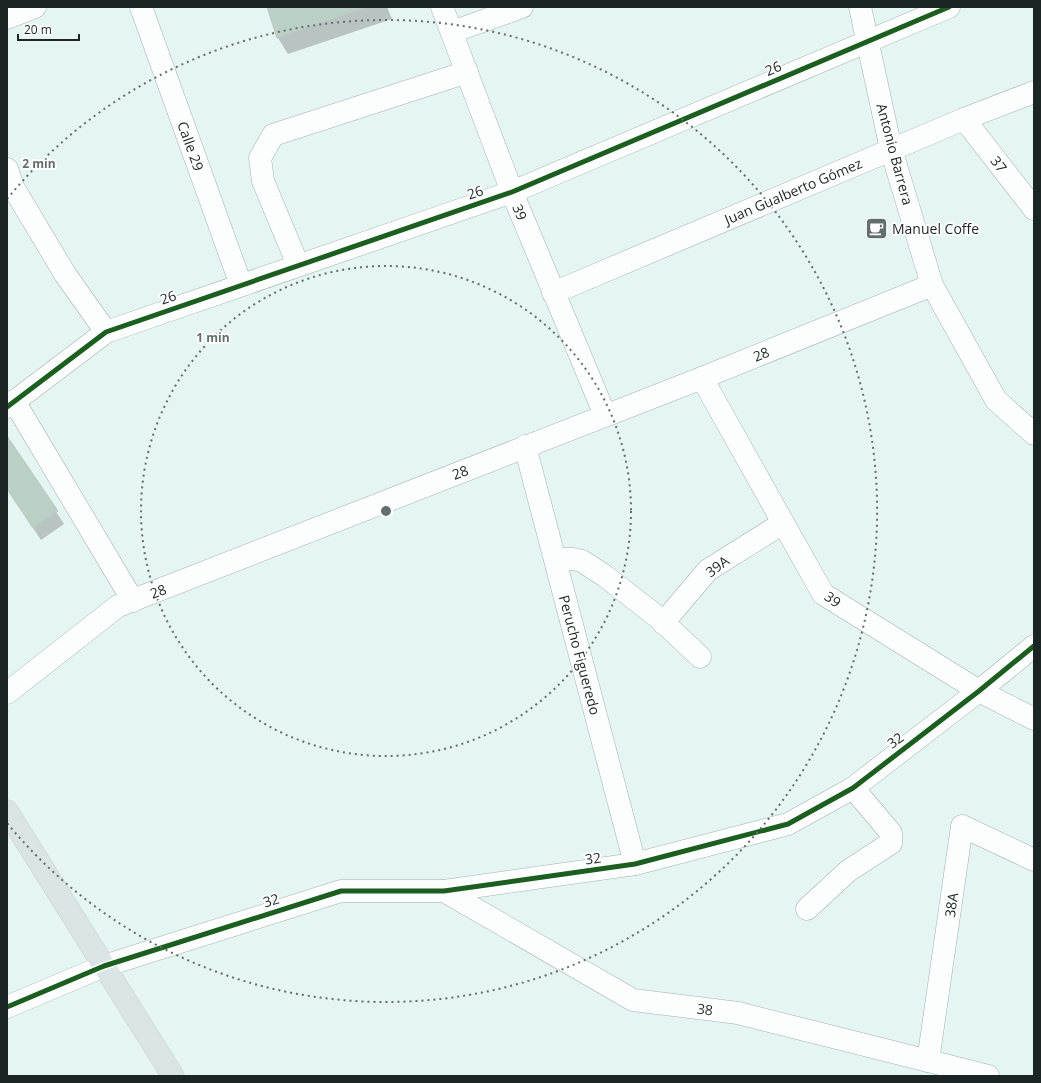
<svg xmlns="http://www.w3.org/2000/svg" width="1041" height="1083" font-family="'Open Sans',sans-serif">
  <rect width="100%" height="100%" fill="#e5f5f2"/>
  <g fill="#0003">
    <polygon points="268,7 387,7 392,19 288,54 278,38"/>
    <polygon points="7,437 64,524 41,540 7,489"/>
  </g>
  <g fill="#bbd0c4" stroke="#bbc6c2">
    <polygon points="267,7 369,7 277,38"/>
    <polygon points="7,436 58,511 33,528 7,489"/>
  </g>
  <g fill="none" stroke-linecap="round" stroke-linejoin="round">
    <defs>
      <g id="minor">
        <polyline points="141,7 241,285"/>
        <polyline points="442,7 512,192 605,415"/>
        <polyline points="860,7 891,149 932,285 996,400 1034,434"/>
        <polyline points="7,18 35,7"/>
        <polyline points="452,32 522,7"/>
        <polyline points="964,119 1034,209"/>
        <polyline points="7,169 13,187 65,274 106,332"/>
        <polyline points="298,265 263,181 260,158 273,135 467,72"/>
        <polyline points="553,293 964,119 1034,92"/>
        <polyline points="702,378 823,594 979,691 1034,719"/>
        <polyline points="14,401 133,601"/>
        <polyline points="7,407 106,332 512,192 949,7"/>
        <polyline points="525,446 635,864"/>
        <polyline points="555,559 573,559 582,561 605,576 660,619 700,657"/>
        <polyline points="663,623 708,570 783,523"/>
        <polyline points="7,693 118,606 702,378 932,285"/>
        <polyline points="444,891 633,1000 738,1013 988,1076"/>
        <polyline points="807,909 848,871 891,843 891,833 853,788"/>
        <polyline points="7,1007 104,966 341,891 444,891 635,864 788,824 853,788 979,691 1034,646"/>
        <polyline points="928,1061 962,826 1034,860"/>
      </g>
      <polyline id="major" points="7,811 173,1076"/>
    </defs>
    <use href="#minor" stroke="#a5b1ae" stroke-width="23"/>
    <use href="#major" stroke="#c8cfce" stroke-width="23"/>
    <use href="#minor" stroke="#fbfefd" stroke-width="22"/>
    <use href="#major" stroke="#dae4e4" stroke-width="22"/>
    <defs>
      <g id="cycleway">
        <polyline points="7,407 106,332 512,192 949,7"/>
        <polyline points="7,1007 104,966 341,891 444,891 635,864 788,824 853,788 979,691 1034,646"/>
      </g>
    </defs>
    <use href="#cycleway" stroke="#fff" stroke-width="8"/>
    <use href="#cycleway" stroke="#1b5e20" stroke-width="5"/>
  </g>
  <g fill="none" stroke="#626e6b" stroke-width="2" stroke-dasharray="2 4">
    <circle cx="386" cy="511" r="245"/>
    <path d="M7 199A491 491 0 1 1 7 823"/>
  </g>
  <defs>
    <symbol id="cafe-square" viewBox="-11 -11 22 22"><rect x="-9" y="-9" width="18" height="18" rx="4" fill="#626e6b" stroke="#fff"/><path d="M-5.5-4.5H6V0H3Q3 3.5 0 3.5H-2.5Q-5.5 3.5-5.5 0ZM3-3.2v2h1.7v-2ZM-6 4.5H4V6H-6Z" fill="#fff"/></symbol>
  </defs>
  <g fill-rule="evenodd">
    <use href="#cafe-square" x="864" y="216" width="25" height="25"/>
  </g>
  <g text-anchor="middle" dominant-baseline="central" stroke-width="3.5" stroke-linejoin="round" paint-order="stroke">
    <g font-size="14" fill="#1b2523" stroke="#fff">
      <text transform="translate(773 68) rotate(-23)">26</text>
      <text transform="translate(191 146) rotate(70)">Calle 29</text>
      <text transform="translate(895 154) rotate(75)">Antonio Barrera</text>
      <text transform="translate(999 164) rotate(52)">37</text>
      <text transform="translate(793 191) rotate(-23)">Juan Gualberto Gómez</text>
      <text transform="translate(475 192) rotate(-19)">26</text>
      <text transform="translate(520 212) rotate(68)">39</text>
      <text transform="translate(168 297) rotate(-19)">26</text>
      <text transform="translate(761 354) rotate(-22)">28</text>
      <text transform="translate(460 472) rotate(-21)">28</text>
      <text transform="translate(717 566) rotate(-37)">39A</text>
      <text transform="translate(158 591) rotate(-21)">28</text>
      <text transform="translate(833 599) rotate(36)">39</text>
      <text transform="translate(580 655) rotate(75)">Perucho Figueredo</text>
      <text transform="translate(895 740) rotate(-37)">32</text>
      <text transform="translate(593 858) rotate(-8)">32</text>
      <text transform="translate(271 900) rotate(-17)">32</text>
      <text transform="translate(951 905) rotate(-82)">38A</text>
      <text transform="translate(705 1009) rotate(7)">38</text>
    </g>
    <g font-size="14" fill="#1b2523" stroke="#fff" text-anchor="start">
      <text x="892" y="228">Manuel Coffe</text>
    </g>
  </g>
  <circle cx="386" cy="511" r="6" fill="#626e6b" stroke="#fff" stroke-width="2"/>
  <g font-size="12" text-anchor="middle" font-weight="bold" fill="#626e6b" stroke="#fff" stroke-width="3.5" stroke-linejoin="round" paint-order="stroke">
    <text x="39" y="168">2 min</text>
    <text x="213" y="342">1 min</text>
  </g>
  <rect width="1041" height="1083" fill="none" stroke="#1b2523" stroke-width="16"/>
  <path d="M18 34v6h61v-6" fill="none" stroke="#1b2523" stroke-width="2"/>
  <text x="24" y="34" font-size="12" fill="#1b2523" stroke="#ffffff" stroke-width="3" paint-order="stroke">20 m</text>
</svg>
